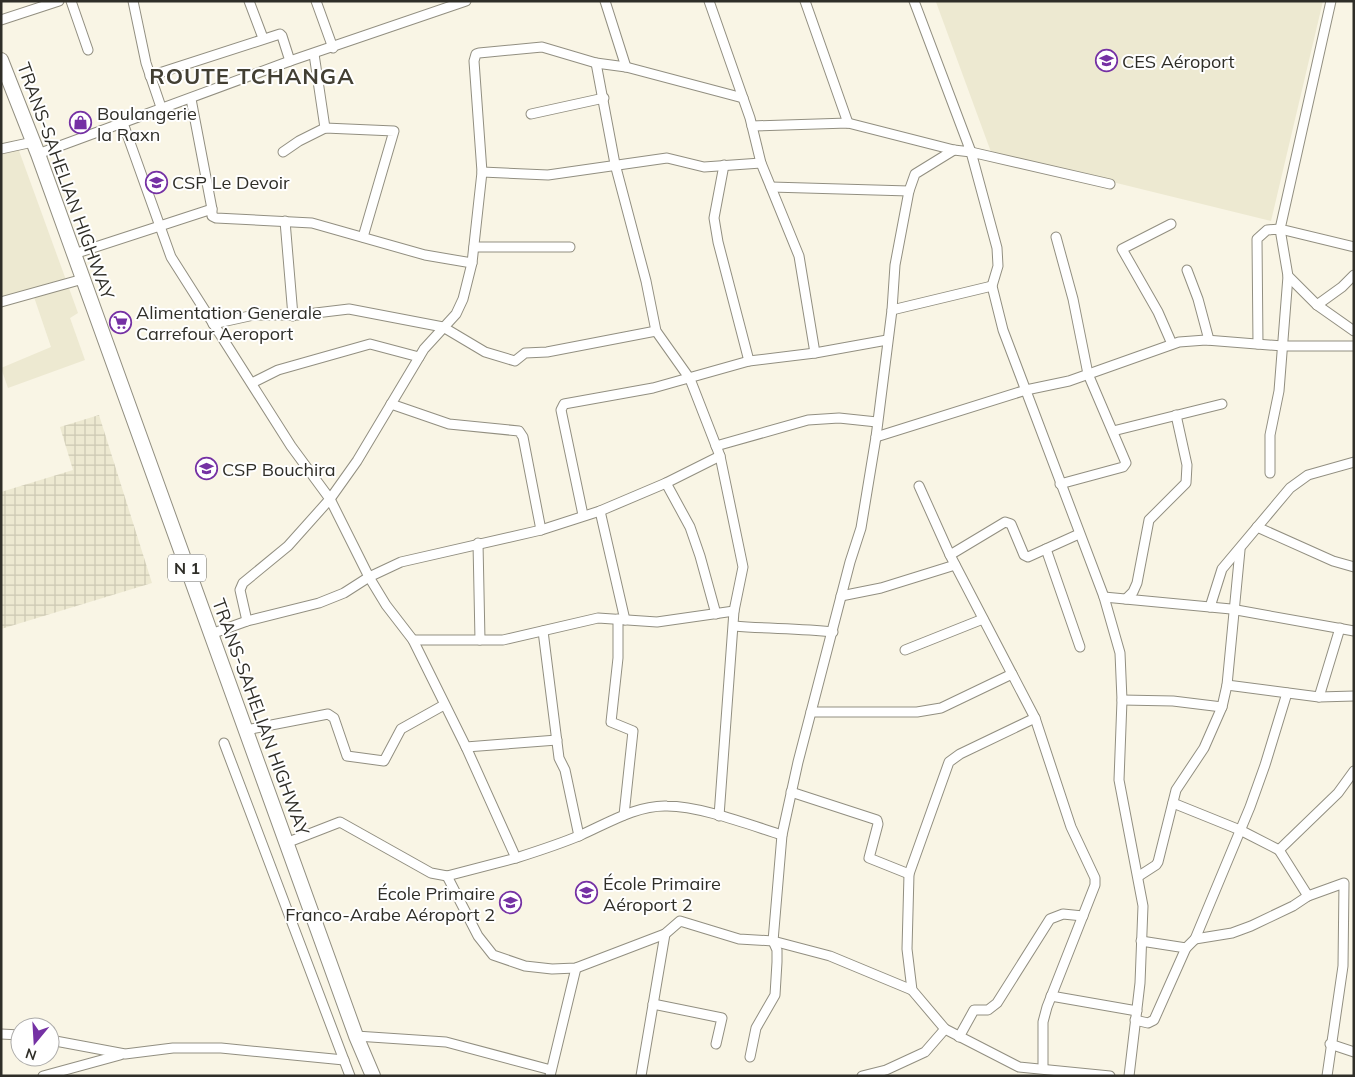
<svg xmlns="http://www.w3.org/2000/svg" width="1355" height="1077" font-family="Mulish,sans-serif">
  <defs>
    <pattern id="industrial-grid" width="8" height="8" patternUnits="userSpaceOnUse" patternTransform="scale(1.25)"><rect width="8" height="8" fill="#ede9d1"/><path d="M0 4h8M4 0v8" fill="none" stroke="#ccc8b3"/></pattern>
  </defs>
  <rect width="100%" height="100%" fill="#f9f5e5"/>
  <g fill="#ede9d1">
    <polygon points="939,1 1323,1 1271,221 991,152 936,2"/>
    <polygon points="18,148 78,313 70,318 85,360 8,388 1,368 51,347 34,297 3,298 1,293 1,152"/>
  </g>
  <polygon fill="url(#industrial-grid)" points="99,415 152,583 1,629 1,492 73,470 60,427"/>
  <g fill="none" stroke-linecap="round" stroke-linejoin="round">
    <defs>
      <g id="minor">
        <polyline points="71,1 88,50"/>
        <polyline points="133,1 146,63 162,110"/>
        <polyline points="249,1 263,38"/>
        <polyline points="316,1 333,48"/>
        <polyline points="605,1 626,67"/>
        <polyline points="709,1 750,118 761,163 799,256 815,353"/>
        <polyline points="805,1 848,123"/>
        <polyline points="1331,1 1280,229 1354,247"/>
        <polyline points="1,20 59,1"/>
        <polyline points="314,54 325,128"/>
        <polyline points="596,63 615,164 646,281 656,331 690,379 720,456 743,567 734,611 719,816"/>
        <polyline points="150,76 280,34 282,36 290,61"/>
        <polyline points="191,99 212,209"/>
        <polyline points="531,114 604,98"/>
        <polyline points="123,123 171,257 291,446 330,499 369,577 386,605 413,640 466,747 516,858 447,876 431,873 340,822 286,843"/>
        <polyline points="752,126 848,123 954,150 971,152 914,1"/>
        <polyline points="1,149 33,142"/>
        <polyline points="283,152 299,141 325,128 394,131 363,237"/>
        <polyline points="38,154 290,61 466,1"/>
        <polyline points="724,165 714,218 718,242 749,361"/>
        <polyline points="482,172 474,61 476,54 479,53 542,47 596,63 626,67 743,98"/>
        <polyline points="1110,184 971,152 997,248 998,266 992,286 1003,330 1104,597 1120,653 1122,700 1119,780 1143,906 1140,983 1129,1076"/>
        <polyline points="771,187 909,191"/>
        <polyline points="285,221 293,316"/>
        <polyline points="1171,224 1122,249 1158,312 1172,344"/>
        <polyline points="1056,237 1073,299 1088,374 1126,463 1123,467 1060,484"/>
        <polyline points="474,247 570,247"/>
        <polyline points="74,254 212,209 212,216 216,218 312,223 425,255 472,263"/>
        <polyline points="1187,270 1198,299 1209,340"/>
        <polyline points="1,302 83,279"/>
        <polyline points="1317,305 1342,287 1354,275"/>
        <polyline points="892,310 992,286"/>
        <polyline points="213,324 254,315 299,315 349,309 443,327 485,352 515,361 525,353 547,352 656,331"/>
        <polyline points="1258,344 1257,239 1267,230 1280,229 1288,276 1317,305 1354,331"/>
        <polyline points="252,383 278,370 370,344 419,357"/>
        <polyline points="391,404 449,424 519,431 523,437 541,530"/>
        <polyline points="1113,431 1222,404"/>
        <polyline points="876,437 1026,390 1069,381 1179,342 1206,340 1283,346 1354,346"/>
        <polyline points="716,446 808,420 839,418 877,422"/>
        <polyline points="1270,473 1270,435 1279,391 1288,276"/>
        <polyline points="666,483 690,527 700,556 716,614"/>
        <polyline points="919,486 950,555 1035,718 1071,827 1095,878 1095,885 1047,1007 1043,1022 1043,1067"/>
        <polyline points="600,511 625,620"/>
        <polyline points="583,515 561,410 564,404 653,388 749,361 815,353 887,340"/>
        <polyline points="1257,527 1333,561 1354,567"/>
        <polyline points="478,543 480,640"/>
        <polyline points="1046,549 1080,647"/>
        <polyline points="950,555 1005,522 1011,524 1024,555 1028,557 1079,534"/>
        <polyline points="841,596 881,588 955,565"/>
        <polyline points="1104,597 1231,609 1354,631"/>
        <polyline points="1126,599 1133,592 1137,583 1149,520 1186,483 1187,465 1176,415"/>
        <polyline points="1210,607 1222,569 1290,488 1308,475 1354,462"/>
        <polyline points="618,619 618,658 611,722 633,731 624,815"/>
        <polyline points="247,621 240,590 243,583 288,546 330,499 357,461 424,349 456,314 463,299 472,263 482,172 548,175 667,158 704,167 761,163"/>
        <path d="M734,626C767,629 799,628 833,632"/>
        <polyline points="543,631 559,758 565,770 579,836"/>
        <polyline points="211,634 247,621 319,603 344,593 369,577 401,562 541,530 600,511 666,483 720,456"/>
        <polyline points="413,640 503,640 598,618 657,622 734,611"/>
        <polyline points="905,650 983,619"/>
        <polyline points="1227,685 1319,697 1354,696"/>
        <polyline points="1319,697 1340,628"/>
        <polyline points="1122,700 1173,701 1222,707"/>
        <polyline points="811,712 917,712 941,708 1012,674"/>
        <polyline points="1035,718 960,754 949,762 909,874 907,949 912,990 945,1029 1019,1067 1110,1076"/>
        <polyline points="246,730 328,714 334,718 347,756 384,761 401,729 444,705"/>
        <polyline points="224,743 350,1076"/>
        <polyline points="466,747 557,740"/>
        <polyline points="791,792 877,820 878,824 869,858 909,874"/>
        <polyline points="1173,803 1240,830 1279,850 1338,793 1354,771"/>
        <polyline points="1279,850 1308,896"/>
        <path d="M516,858C538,851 560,844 581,835C608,823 637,805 667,806C700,806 750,825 782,835"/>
        <polyline points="447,876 478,936 493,955 525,966 552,969 576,968 665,934 680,921 739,939 773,941 830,956 912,990"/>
        <polyline points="1139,876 1156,865 1158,862 1176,790 1204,748 1222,707 1227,685 1240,550"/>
        <polyline points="1195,939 1232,933 1251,926 1293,906 1308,896 1344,883 1343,966 1327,1076"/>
        <polyline points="1141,941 1186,948"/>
        <polyline points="1051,996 1137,1011"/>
        <polyline points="653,1004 722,1018 716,1044"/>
        <polyline points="1135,1020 1148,1023 1154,1020 1186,948 1195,939 1250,807 1265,765 1287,693"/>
        <polyline points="1,1034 20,1035"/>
        <polyline points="356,1036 446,1042 551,1070"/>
        <polyline points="959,1037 974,1010 988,1010 997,1003 1050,919 1063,914 1083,916"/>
        <polyline points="50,1040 125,1054 173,1048 221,1048 344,1060"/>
        <polyline points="1330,1044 1354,1052"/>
        <polyline points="750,1057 756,1028 775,995 777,962 777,950 773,941 782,835 798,762 850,562 861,528 876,437 892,310 895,265 909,191 915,174 954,150"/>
        <polyline points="43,1076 120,1055"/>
        <polyline points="550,1076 576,968"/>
        <polyline points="641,1076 665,934"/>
        <polyline points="862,1076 886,1070 925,1052 945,1029"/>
      </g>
      <polyline id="highway" points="1,60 38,154 356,1036 373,1076"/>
    </defs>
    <use href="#minor" stroke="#928f81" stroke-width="11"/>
    <use href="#highway" stroke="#928f81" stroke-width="16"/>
    <use href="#minor" stroke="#fff" stroke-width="9"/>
    <use href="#highway" stroke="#fff" stroke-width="14"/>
  </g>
  <defs>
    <symbol id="school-ring" viewBox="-11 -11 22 22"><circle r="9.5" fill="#fff" stroke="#7531a4" stroke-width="1.5"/><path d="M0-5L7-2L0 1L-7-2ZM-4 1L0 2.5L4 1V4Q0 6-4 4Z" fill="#7531a4"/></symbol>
    <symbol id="shop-ring" viewBox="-11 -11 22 22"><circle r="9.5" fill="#fff" stroke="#7531a4" stroke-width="1.5"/><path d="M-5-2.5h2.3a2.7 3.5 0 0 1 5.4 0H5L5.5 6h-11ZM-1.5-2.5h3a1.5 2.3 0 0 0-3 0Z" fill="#7531a4"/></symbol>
    <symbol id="supermarket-ring" viewBox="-11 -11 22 22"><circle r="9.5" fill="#fff" stroke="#7531a4" stroke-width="1.5"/><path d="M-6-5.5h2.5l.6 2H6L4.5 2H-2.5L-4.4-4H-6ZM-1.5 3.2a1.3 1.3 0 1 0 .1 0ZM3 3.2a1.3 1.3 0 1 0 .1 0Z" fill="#7531a4"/></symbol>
  </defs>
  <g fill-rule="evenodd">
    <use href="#school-ring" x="1094" y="48" width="25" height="25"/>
    <use href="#shop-ring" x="68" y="110" width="25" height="25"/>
    <use href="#school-ring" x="144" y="170" width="25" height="25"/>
    <use href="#supermarket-ring" x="108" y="310" width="25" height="25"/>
    <use href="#school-ring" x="194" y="456" width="25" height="25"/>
    <use href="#school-ring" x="574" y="880" width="25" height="25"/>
    <use href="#school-ring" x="498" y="890" width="25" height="25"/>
  </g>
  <g text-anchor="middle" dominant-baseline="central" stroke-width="4" stroke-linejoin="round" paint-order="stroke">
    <rect fill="#fff" stroke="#6d6d68" stroke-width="1" x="168" y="554.5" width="38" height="27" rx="4"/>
    <g font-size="16" font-weight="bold" fill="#2f2e28">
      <text x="187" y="568">N 1</text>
    </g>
    <g font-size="18" fill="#2f2e28" stroke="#fff" text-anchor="start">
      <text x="1122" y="61">CES Aéroport</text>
      <text x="97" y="113">Boulangerie<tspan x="97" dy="21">la Raxn</tspan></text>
      <text x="172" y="182">CSP Le Devoir</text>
      <text x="136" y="312">Alimentation Generale<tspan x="136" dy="21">Carrefour Aeroport</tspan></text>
      <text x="222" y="469">CSP Bouchira</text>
      <text x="603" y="883">École Primaire<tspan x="603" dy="21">Aéroport 2</tspan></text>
      <text x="495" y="893" text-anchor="end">École Primaire<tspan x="495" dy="21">Franco-Arabe Aéroport 2</tspan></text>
    </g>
    <g font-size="18" fill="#2f2e28" stroke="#fff">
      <text transform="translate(66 181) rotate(70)">TRANS-SAHELIAN HIGHWAY</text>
      <text transform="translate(261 717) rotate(70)">TRANS-SAHELIAN HIGHWAY</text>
    </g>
    <g font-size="22" font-weight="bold" letter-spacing="1" fill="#423f33" stroke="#fff">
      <text x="252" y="76">ROUTE TCHANGA</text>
    </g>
  </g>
  <rect width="1355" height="1077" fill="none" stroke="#2f2e28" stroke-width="5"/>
  <g transform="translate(35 1042) rotate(198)"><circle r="24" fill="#ffffff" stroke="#acaba9"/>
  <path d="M0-4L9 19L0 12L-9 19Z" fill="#7531a4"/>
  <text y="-8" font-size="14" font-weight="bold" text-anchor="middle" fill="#2f2e28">N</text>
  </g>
</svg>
